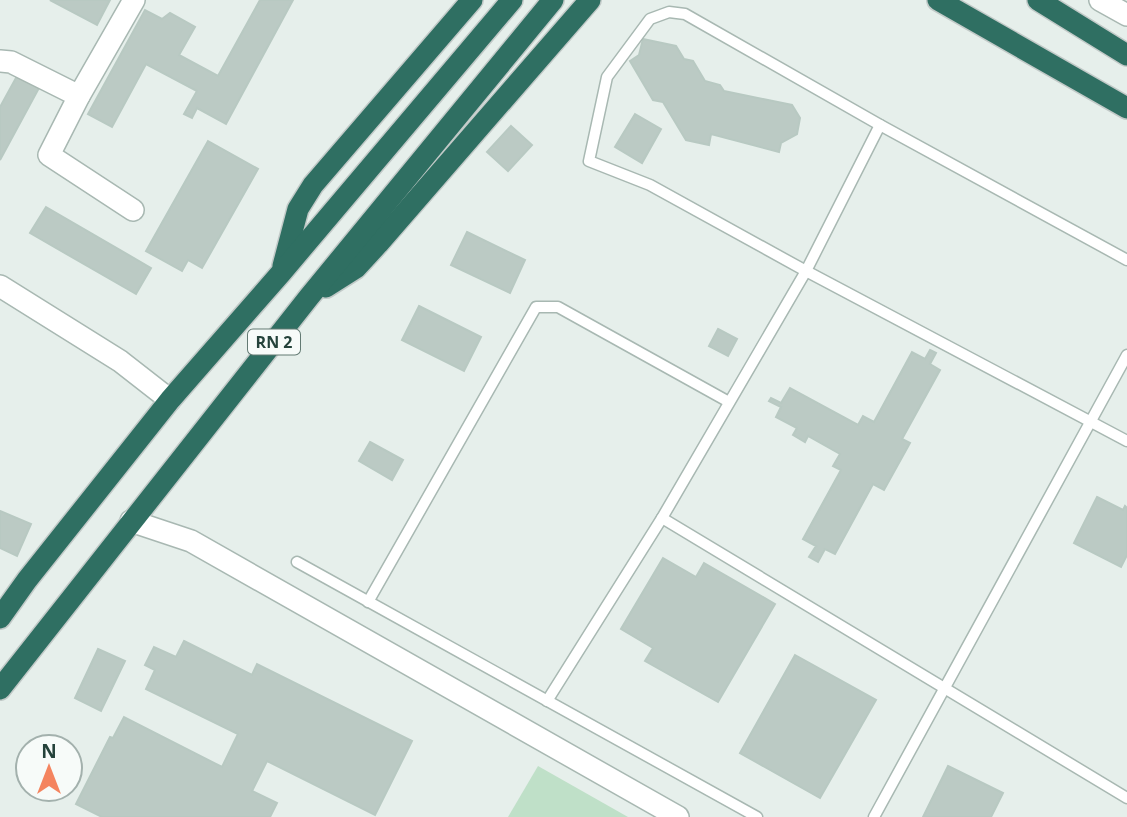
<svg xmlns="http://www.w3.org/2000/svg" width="1127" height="817" font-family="'Open Sans',sans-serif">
  <rect width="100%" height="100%" fill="#e6efeb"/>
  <polygon fill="#bfe0c8" points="538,766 628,817 508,817"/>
  <g fill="#bbcac4" stroke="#b8c9c2" stroke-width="2">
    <polygon points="50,0 110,0 97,25"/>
    <polygon points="260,0 293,0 226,124 197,108 192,118 184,114 197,91 146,64 112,127 88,114 145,10 162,19 170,13 195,27 179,55 218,76"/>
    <polygon points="643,39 676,46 684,59 693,61 705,81 720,85 724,91 792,105 800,118 797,134 781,143 779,152 711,134 709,145 686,140 663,102 653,100 630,61 639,55"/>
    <polygon points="17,76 39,88 0,160 0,107"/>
    <polygon points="635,114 661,129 642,163 615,147"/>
    <polygon points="511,126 532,145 508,171 487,152"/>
    <polygon points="208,141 258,169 202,268 188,260 182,271 146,251"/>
    <polygon points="46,207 151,268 136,294 30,233"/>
    <polygon points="467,232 525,260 510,293 451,265"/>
    <polygon points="419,306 481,337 464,371 402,340"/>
    <polygon points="718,329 737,339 728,356 709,346"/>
    <polygon points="930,350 936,353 930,364 940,370 902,439 910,443 884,490 873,484 835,554 825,549 818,562 809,557 816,546 803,539 841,470 833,466 840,454 808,436 805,442 793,435 797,428 776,417 781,407 769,401 771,398 781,403 790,388 858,425 863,416 874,422 912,352 925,359"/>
    <polygon points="370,442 403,460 392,480 359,461"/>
    <polygon points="1097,497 1123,510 1125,506 1127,508 1127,555 1121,567 1074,543"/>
    <polygon points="0,511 31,524 17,556 0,548"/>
    <polygon points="663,558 696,577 704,563 775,604 718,702 645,661 653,648 621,629"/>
    <polygon points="184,641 252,675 257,664 412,741 375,815 267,761 252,791 277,803 270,817 102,817 76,804 110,737 113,738 124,717 222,767 238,734 146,689 155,670 145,665 154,647 176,657"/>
    <polygon points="98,649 125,661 101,711 75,698"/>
    <polygon points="795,655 876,700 820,798 740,753"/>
    <polygon points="948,766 1003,793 991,817 923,817"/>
  </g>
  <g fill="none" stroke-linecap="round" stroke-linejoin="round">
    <defs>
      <g id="lane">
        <polyline points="1127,260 880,125 685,14 669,12 650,19 607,77 589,161 650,185 806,271 1127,441"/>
        <polyline points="662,518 1127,798"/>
        <polyline points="297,562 757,817"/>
        <polyline points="368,602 536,307 558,307 729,402"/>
        <polyline points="547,701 662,518 806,271 880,125"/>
        <polyline points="874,817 1127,355"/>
      </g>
      <g id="street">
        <polyline points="1100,0 1127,15"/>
        <polyline points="0,61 11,62 79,96"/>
        <polyline points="133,210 49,155 79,96 134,0"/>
        <polyline points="0,286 120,361 170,400"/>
        <polyline points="131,521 191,541 678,817"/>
      </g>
      <g id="highway">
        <polyline points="938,0 1127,108"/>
        <polyline points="1038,0 1127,55"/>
        <polyline points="283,266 298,209 313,185 472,0"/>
        <polyline points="326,287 356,268 378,244 590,0"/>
        <polyline points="0,618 27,580 170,400 281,273 512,0"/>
        <polyline points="0,689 309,297 553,0"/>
      </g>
    </defs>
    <use href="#lane" stroke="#a8b8b2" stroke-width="13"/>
    <use href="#street" stroke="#a8b8b2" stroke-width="24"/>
    <use href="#highway" stroke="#c2cac8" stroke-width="24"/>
    <use href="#lane" stroke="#fff" stroke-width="10"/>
    <use href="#street" stroke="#fff" stroke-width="21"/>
    <use href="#highway" stroke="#2f6f62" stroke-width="21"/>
  </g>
  <g text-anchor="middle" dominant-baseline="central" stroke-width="6" stroke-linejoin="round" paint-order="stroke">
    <rect fill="#f7fbf9" stroke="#637a73" stroke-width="2" x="248" y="329.5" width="52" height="25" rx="5"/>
    <g font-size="16" font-weight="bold" fill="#24423a">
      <text x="274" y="342">RN 2</text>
    </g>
  </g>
  <g transform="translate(49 768)"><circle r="33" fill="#f7fbf9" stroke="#a3b1ad" stroke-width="2"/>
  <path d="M0-5L12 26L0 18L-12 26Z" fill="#f4845f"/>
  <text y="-10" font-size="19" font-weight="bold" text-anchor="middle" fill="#24423a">N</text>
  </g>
</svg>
